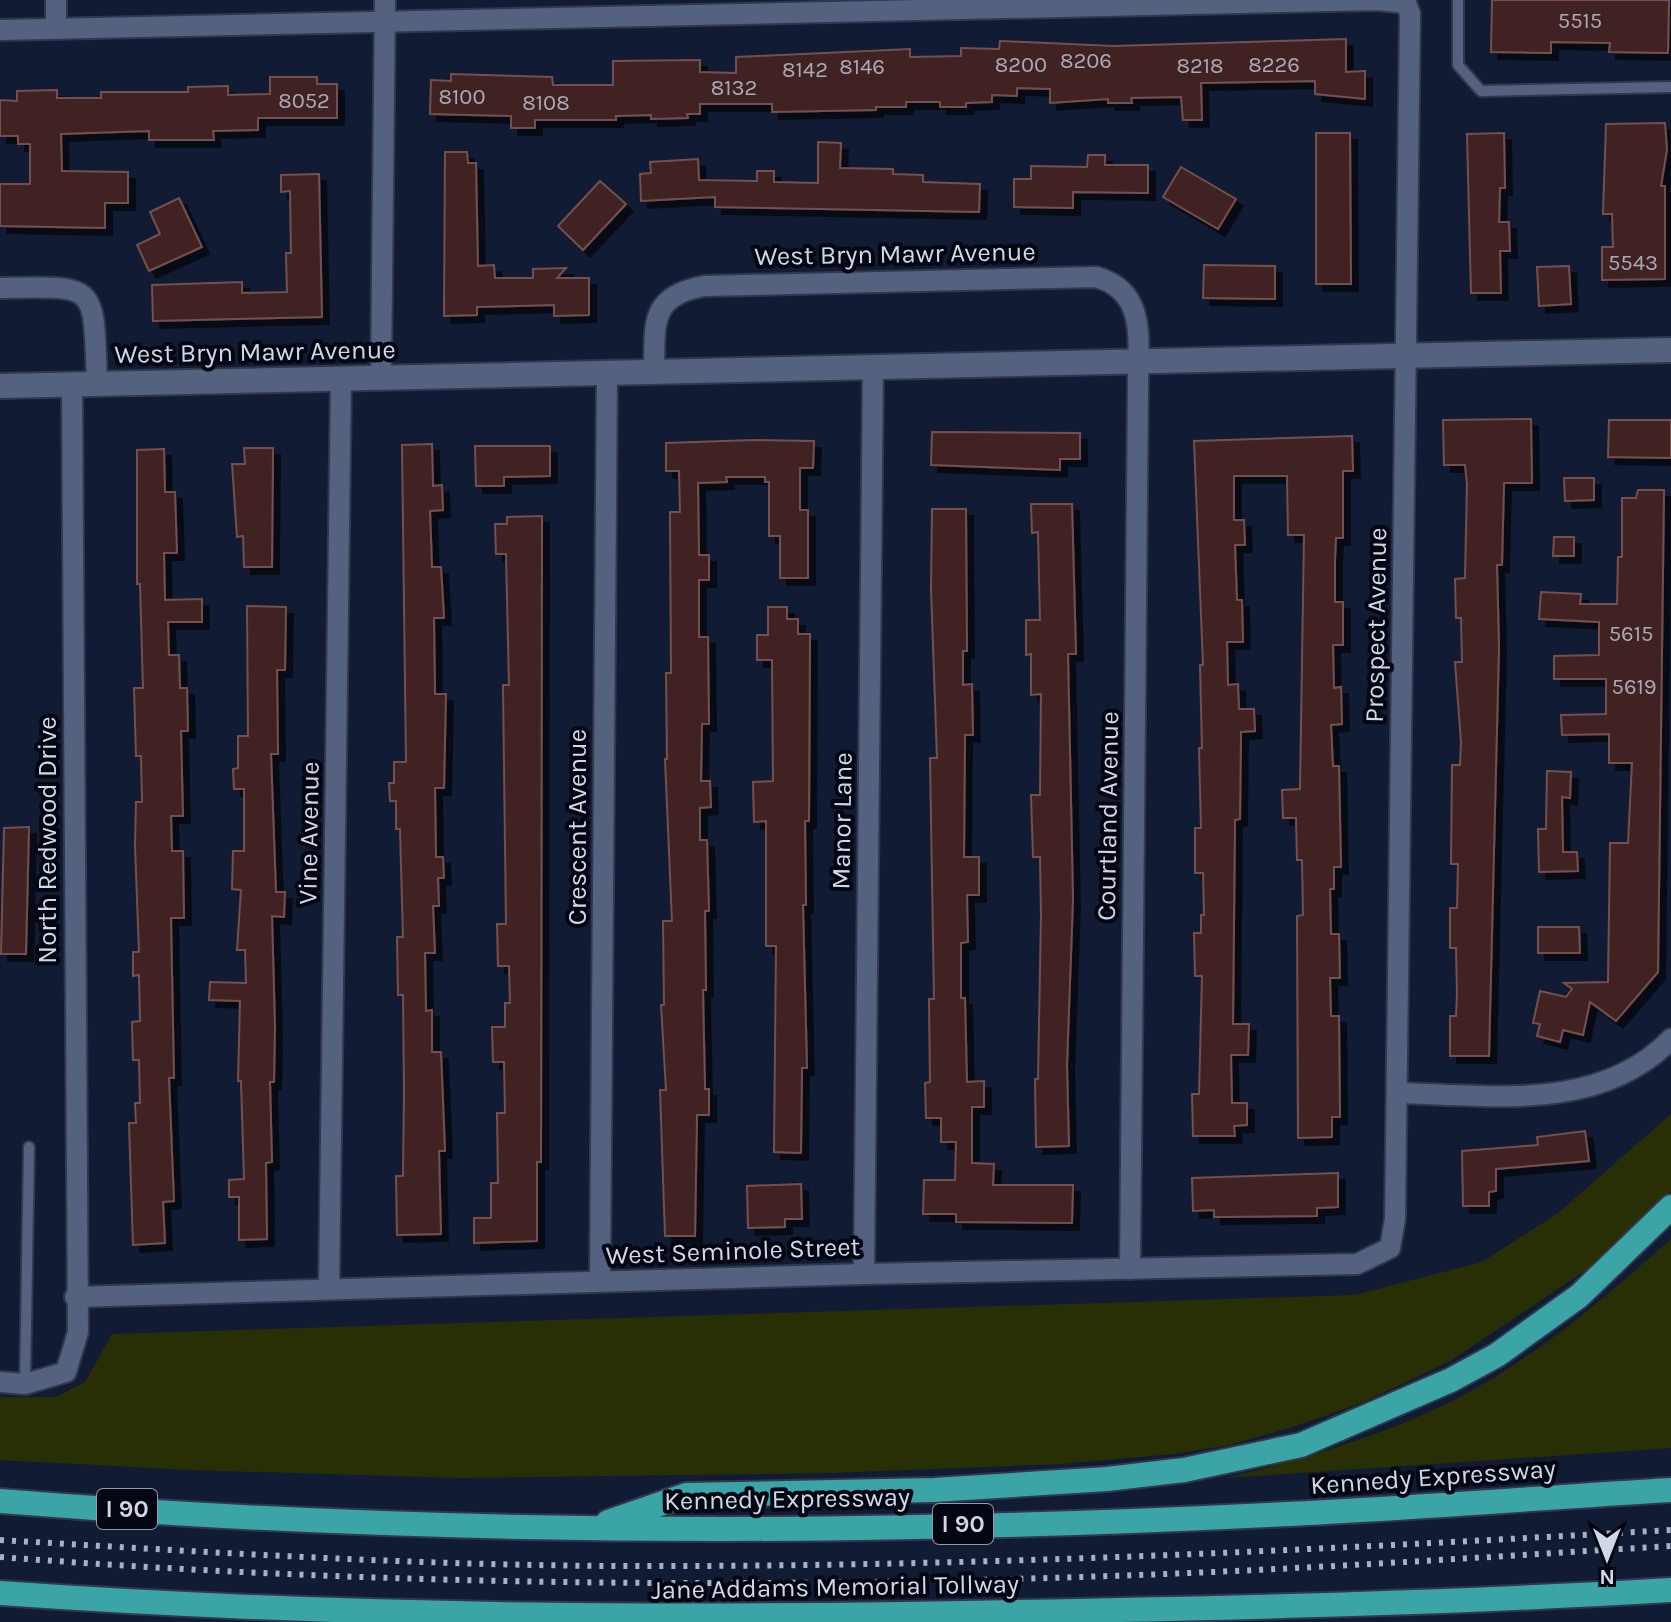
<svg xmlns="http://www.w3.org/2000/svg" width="1671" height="1622" font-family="Karla,sans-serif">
  <defs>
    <filter id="shadow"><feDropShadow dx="7" dy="7" stdDeviation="0" flood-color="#0009"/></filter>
  </defs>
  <rect width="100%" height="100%" fill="#111c34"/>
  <g fill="#292f05">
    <polygon points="1671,1114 1671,1191 1589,1268 1452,1360 1364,1402 1299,1425 1230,1445 1174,1454 1060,1464 830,1473 460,1478 192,1470 0,1460 0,1397 56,1397 85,1382 112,1334 1355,1295 1482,1262 1557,1214"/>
    <path d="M1671,1239V1448L1226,1478C1299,1460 1372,1439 1440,1407C1526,1366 1600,1302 1671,1239Z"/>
  </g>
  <g fill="#412120" stroke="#74504e" stroke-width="2" filter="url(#shadow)">
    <polygon points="1492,0 1669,0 1668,53 1609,52 1610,43 1551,42 1551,53 1491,52"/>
    <polygon points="1346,39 1346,72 1365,71 1365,99 1315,94 1315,81 1201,83 1202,120 1183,120 1181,97 1131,98 1132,103 1108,103 1108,99 1050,103 1050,89 1017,88 1017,96 992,95 992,102 966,103 966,107 940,107 940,102 906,102 906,107 876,107 876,110 772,112 772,104 700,104 700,114 687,114 688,118 651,119 651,115 616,116 616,120 535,120 535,128 511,128 511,116 430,114 431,80 451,81 451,74 552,77 553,85 613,85 613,61 700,60 700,72 736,73 736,57 910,49 910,57 961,56 961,48 999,49 1000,41 1113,46"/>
    <polygon points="270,77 317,77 317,84 337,84 337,118 258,118 258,130 213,131 214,140 149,140 149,131 61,134 62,171 128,172 128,203 105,203 105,228 0,226 0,184 30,184 30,144 18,144 18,136 0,136 0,100 17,101 17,91 57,90 57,98 101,98 101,92 188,92 188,87 228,86 228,95 270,94"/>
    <polygon points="1665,123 1667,150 1661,186 1665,186 1665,279 1602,280 1602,247 1613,247 1612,214 1603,214 1606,124"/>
    <polygon points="1316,133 1350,133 1351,284 1316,284"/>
    <polygon points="1504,133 1505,188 1500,188 1499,222 1509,222 1510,251 1500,251 1501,293 1471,293 1467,134"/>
    <polygon points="818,142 841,143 840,168 893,169 893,174 923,175 923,182 980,184 979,212 715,207 715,197 641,201 640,174 651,173 650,162 698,159 699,180 757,181 757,171 774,171 774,182 818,183"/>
    <polygon points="445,152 467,152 468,163 476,163 478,266 494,265 495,278 533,278 533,269 566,268 557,278 589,278 589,315 554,316 554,305 477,307 477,315 444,316"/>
    <polygon points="1088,155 1105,155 1105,165 1148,165 1148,193 1073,192 1073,208 1014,207 1014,179 1031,179 1031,166 1087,167"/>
    <polygon points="1181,167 1236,199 1218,229 1163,197"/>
    <polygon points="319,174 322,317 153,321 152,285 242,282 242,293 287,292 286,253 291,253 290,191 281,192 281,175"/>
    <polygon points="600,181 626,204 583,250 558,226"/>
    <polygon points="179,198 202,247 149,271 137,245 160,234 150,212"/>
    <polygon points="1204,265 1275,266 1275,299 1203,298"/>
    <polygon points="1569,266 1571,304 1539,306 1537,267"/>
    <polygon points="1531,419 1532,483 1504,483 1502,565 1497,565 1499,646 1489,1056 1450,1056 1450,1016 1456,1016 1457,994 1456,948 1450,948 1450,908 1457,908 1458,864 1451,864 1452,765 1460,765 1461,742 1455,662 1462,662 1461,618 1456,618 1455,579 1465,578 1467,484 1465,465 1444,465 1443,420"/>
    <polygon points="1609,420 1671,420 1671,458 1608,457"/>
    <polygon points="932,432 1080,433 1080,459 1060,459 1060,470 931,465"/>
    <polygon points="1352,436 1353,471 1343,471 1343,538 1336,538 1335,560 1335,602 1343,602 1343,645 1333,645 1334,688 1341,687 1342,724 1331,725 1333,766 1339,766 1340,817 1341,867 1334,867 1334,889 1330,889 1331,934 1339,934 1340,978 1330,978 1331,1016 1339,1016 1340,1117 1332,1117 1332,1137 1298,1138 1297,916 1303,915 1302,860 1297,860 1296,818 1283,818 1282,790 1300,789 1304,535 1288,535 1287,476 1234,476 1234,520 1244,520 1245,545 1235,545 1237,600 1242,600 1243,642 1227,642 1228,685 1238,684 1239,709 1254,709 1255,731 1241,732 1240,819 1235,820 1233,1024 1249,1024 1248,1055 1231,1055 1232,1103 1247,1103 1247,1125 1234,1126 1235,1136 1193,1136 1192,1094 1199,1094 1202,976 1195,976 1194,933 1201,933 1201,915 1204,915 1203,873 1195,873 1195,828 1201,828 1199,748 1202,748 1200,665 1203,665 1194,441"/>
    <polygon points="754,440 814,441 813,468 800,468 800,510 808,510 808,578 780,578 780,536 769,536 769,482 765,482 765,477 726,477 727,482 698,483 699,555 709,555 709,580 699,580 699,637 708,637 709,724 702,724 701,781 710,781 711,807 700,808 700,840 707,840 709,911 705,911 706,990 703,990 705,1089 709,1089 709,1115 697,1115 695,1236 665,1236 660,1090 666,1090 661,1005 664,1005 663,921 672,921 665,759 667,759 666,673 671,673 670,512 680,512 679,471 666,471 666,443"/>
    <polygon points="432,444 433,486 442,485 443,510 430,511 432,567 441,567 443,600 444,618 434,618 435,694 446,694 444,788 435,788 436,857 443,857 444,878 438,878 439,906 433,906 435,953 425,953 426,1011 432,1010 432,1052 441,1052 445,1151 439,1151 441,1234 397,1235 396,1176 403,1176 404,1091 403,995 398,995 397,937 403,937 400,829 396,829 396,801 390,801 389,783 394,783 394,762 406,762 402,445"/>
    <polygon points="475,446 550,446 550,476 504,477 504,486 476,486"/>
    <polygon points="244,448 273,448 272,567 244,567 243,536 237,537 232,464 245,464"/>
    <polygon points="164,449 165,492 175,492 177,553 164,553 165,600 202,599 202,622 168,622 169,655 179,655 180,688 187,688 188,731 181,731 183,816 171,816 172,851 183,851 184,918 171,918 174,1078 169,1078 174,1201 163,1202 165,1243 133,1245 129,1123 136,1123 135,1103 140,1103 139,1060 133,1060 132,1022 140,1021 139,975 133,976 133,952 139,952 135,846 136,802 142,802 141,756 136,756 134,688 143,688 140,584 137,584 137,450"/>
    <polygon points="1564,478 1594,478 1594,500 1565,501"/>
    <polygon points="1638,490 1664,490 1658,972 1616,1021 1590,1002 1583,1035 1563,1030 1560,1042 1537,1036 1540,1024 1533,1023 1540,991 1566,997 1572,989 1564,983 1608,982 1610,843 1628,843 1632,763 1609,763 1609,734 1562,735 1561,715 1606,714 1606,679 1554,679 1554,656 1599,655 1599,622 1539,619 1541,592 1581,594 1580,604 1617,604 1618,557 1622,557 1622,498 1636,498"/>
    <polygon points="1031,504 1072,504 1076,654 1068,654 1073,899 1067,1065 1069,1146 1036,1147 1035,1079 1038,1079 1041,915 1040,857 1033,857 1031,795 1040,795 1041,694 1031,695 1031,654 1026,655 1026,620 1040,620 1038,532 1032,533"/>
    <polygon points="932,509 966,509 967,651 963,651 963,685 972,684 973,735 965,735 964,857 979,857 979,895 967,895 968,942 961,943 961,998 965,998 967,1082 984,1081 984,1107 972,1107 972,1163 994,1164 993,1185 1073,1185 1072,1223 956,1222 956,1214 923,1214 924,1180 955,1180 956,1142 941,1142 941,1118 926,1118 925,1083 930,1082 929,999 934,999 930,758 937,758 931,589"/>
    <polygon points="542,516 541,1162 537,1162 537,1241 474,1243 474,1218 491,1218 491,1183 498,1183 497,1113 505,1113 504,1062 493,1062 492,1027 505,1027 505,1003 510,1003 509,966 498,966 497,924 506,924 503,685 509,685 506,554 496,554 495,524 507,524 507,517"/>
    <polygon points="1554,537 1574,537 1574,556 1553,556"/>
    <polygon points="247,606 286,607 285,670 277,670 278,754 271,754 276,892 285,892 284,917 272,916 275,1027 274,1082 270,1082 272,1162 266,1163 267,1239 239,1240 239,1197 229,1197 229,1180 244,1179 241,1081 238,1081 240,1001 209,1000 210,982 246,983 245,950 237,950 241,890 232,889 233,851 244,851 244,789 234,789 233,769 238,768 238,736 248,736"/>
    <polygon points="768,607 787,607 787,619 798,619 798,634 810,634 809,821 805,821 806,905 803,905 807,1068 802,1068 801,1153 774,1152 776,946 766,946 766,821 754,822 753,782 773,781 772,660 757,660 757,635 768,635"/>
    <polygon points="1547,771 1571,772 1570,798 1562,797 1563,852 1577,852 1578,871 1539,872 1538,829 1546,829"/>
    <polygon points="29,827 26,954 1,954 4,828"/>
    <polygon points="1538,927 1579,927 1580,953 1538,953"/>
    <polygon points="1585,1131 1589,1161 1496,1169 1496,1191 1489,1192 1489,1206 1463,1206 1462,1151 1538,1145 1537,1137"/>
    <polygon points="1338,1173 1338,1207 1317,1208 1317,1216 1214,1217 1214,1210 1193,1211 1192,1178"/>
    <polygon points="801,1184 802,1219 785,1219 785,1227 748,1228 747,1186"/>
  </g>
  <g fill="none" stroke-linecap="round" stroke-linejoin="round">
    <defs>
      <g id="lane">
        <polyline points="1458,0 1458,65 1481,91 1671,87"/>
        <polyline points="25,1384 29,1147"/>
      </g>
      <g id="street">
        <polyline points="56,0 56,29"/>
        <polyline points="0,30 1379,0 1406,3 1410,14 1395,1219 1390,1248 1357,1264 864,1274 75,1297"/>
        <path d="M0,288C100,286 93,283 97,383"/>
        <path d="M654,372C655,324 649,296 704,286L1096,277C1147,291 1138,340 1138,383L1130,1269"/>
        <polyline points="381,378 385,0"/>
        <path d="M1397,1093C1490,1095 1599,1113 1671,1039"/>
        <polyline points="864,1274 873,369"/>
        <polyline points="600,1281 607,374"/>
        <polyline points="329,1288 341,379"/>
        <polyline points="0,1382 25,1384 66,1372 78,1332 72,384"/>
      </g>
      <polyline id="secondary" points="0,386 1671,350"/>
      <g id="highway">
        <path d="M0,1501C421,1535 846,1536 1268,1515C1403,1509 1537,1498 1671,1490"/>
        <polyline points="608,1522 686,1495 934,1490 1107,1479 1184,1470 1301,1445 1451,1380 1497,1355 1579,1296 1671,1207"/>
        <path d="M0,1593C338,1617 677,1619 1016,1612C1235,1608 1453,1603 1671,1590"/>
      </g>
    </defs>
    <use href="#lane" stroke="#32374b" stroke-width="14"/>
    <use href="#street" stroke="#32374b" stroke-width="24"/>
    <use href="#secondary" stroke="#32374b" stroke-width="28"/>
    <use href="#highway" stroke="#32374b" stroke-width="28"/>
    <use href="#lane" stroke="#54627f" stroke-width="10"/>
    <use href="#street" stroke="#54627f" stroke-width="20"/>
    <use href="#secondary" stroke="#54627f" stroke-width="24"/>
    <use href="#highway" stroke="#3ba4a6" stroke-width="24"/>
    <g stroke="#a8b0c3" stroke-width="6" stroke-dasharray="4 8" stroke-linecap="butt">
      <path d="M0,1540C221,1553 442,1567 663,1566C999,1566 1336,1549 1671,1530"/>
      <path d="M0,1557C368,1585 740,1589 1109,1576C1296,1570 1484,1557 1671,1546"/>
    </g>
  </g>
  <g text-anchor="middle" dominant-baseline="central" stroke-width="8" stroke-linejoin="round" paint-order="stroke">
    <g font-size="22" fill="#acaab6">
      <text x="1580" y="21">5515</text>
      <text x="1086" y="61">8206</text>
      <text x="1021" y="65">8200</text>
      <text x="1274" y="65">8226</text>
      <text x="1200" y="66">8218</text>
      <text x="862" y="67">8146</text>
      <text x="805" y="70">8142</text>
      <text x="734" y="88">8132</text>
      <text x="462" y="97">8100</text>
      <text x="304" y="101">8052</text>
      <text x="546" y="103">8108</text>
      <text x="1633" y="263">5543</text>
      <text x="1631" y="634">5615</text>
      <text x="1634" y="687">5619</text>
    </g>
    <g fill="#040711" stroke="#9299a8" stroke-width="2">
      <rect x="97" y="1489" width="60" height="40" rx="6"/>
      <rect x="933" y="1504" width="60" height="40" rx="6"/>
    </g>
    <g font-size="24" font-weight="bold" fill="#cfd7e8">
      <text x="127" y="1509">I 90</text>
      <text x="963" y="1524">I 90</text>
    </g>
    <g font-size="26" fill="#cfd7e8" stroke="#040711">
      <text transform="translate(895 254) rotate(-1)">West Bryn Mawr Avenue</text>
      <text transform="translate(255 352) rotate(-1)">West Bryn Mawr Avenue</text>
      <text transform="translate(1376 625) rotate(-89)">Prospect Avenue</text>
      <text transform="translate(1108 816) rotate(-89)">Courtland Avenue</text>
      <text transform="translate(842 821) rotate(-89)">Manor Lane</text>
      <text transform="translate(577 827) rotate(-90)">Crescent Avenue</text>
      <text transform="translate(309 833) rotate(-89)">Vine Avenue</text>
      <text transform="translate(47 840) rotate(-90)">North Redwood Drive</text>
      <text transform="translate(733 1251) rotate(-2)">West Seminole Street</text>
      <text transform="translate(1433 1477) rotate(-4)">Kennedy Expressway</text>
      <text transform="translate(787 1499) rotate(-1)">Kennedy Expressway</text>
      <text transform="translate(835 1587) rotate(-1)">Jane Addams Memorial Tollway</text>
    </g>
  </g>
  <g transform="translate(1607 1558) rotate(180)" stroke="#040711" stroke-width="6" paint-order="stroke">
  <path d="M0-6L14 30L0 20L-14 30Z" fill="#cfd7e8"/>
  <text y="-12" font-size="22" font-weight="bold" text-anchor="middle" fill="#cfd7e8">N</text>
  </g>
</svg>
